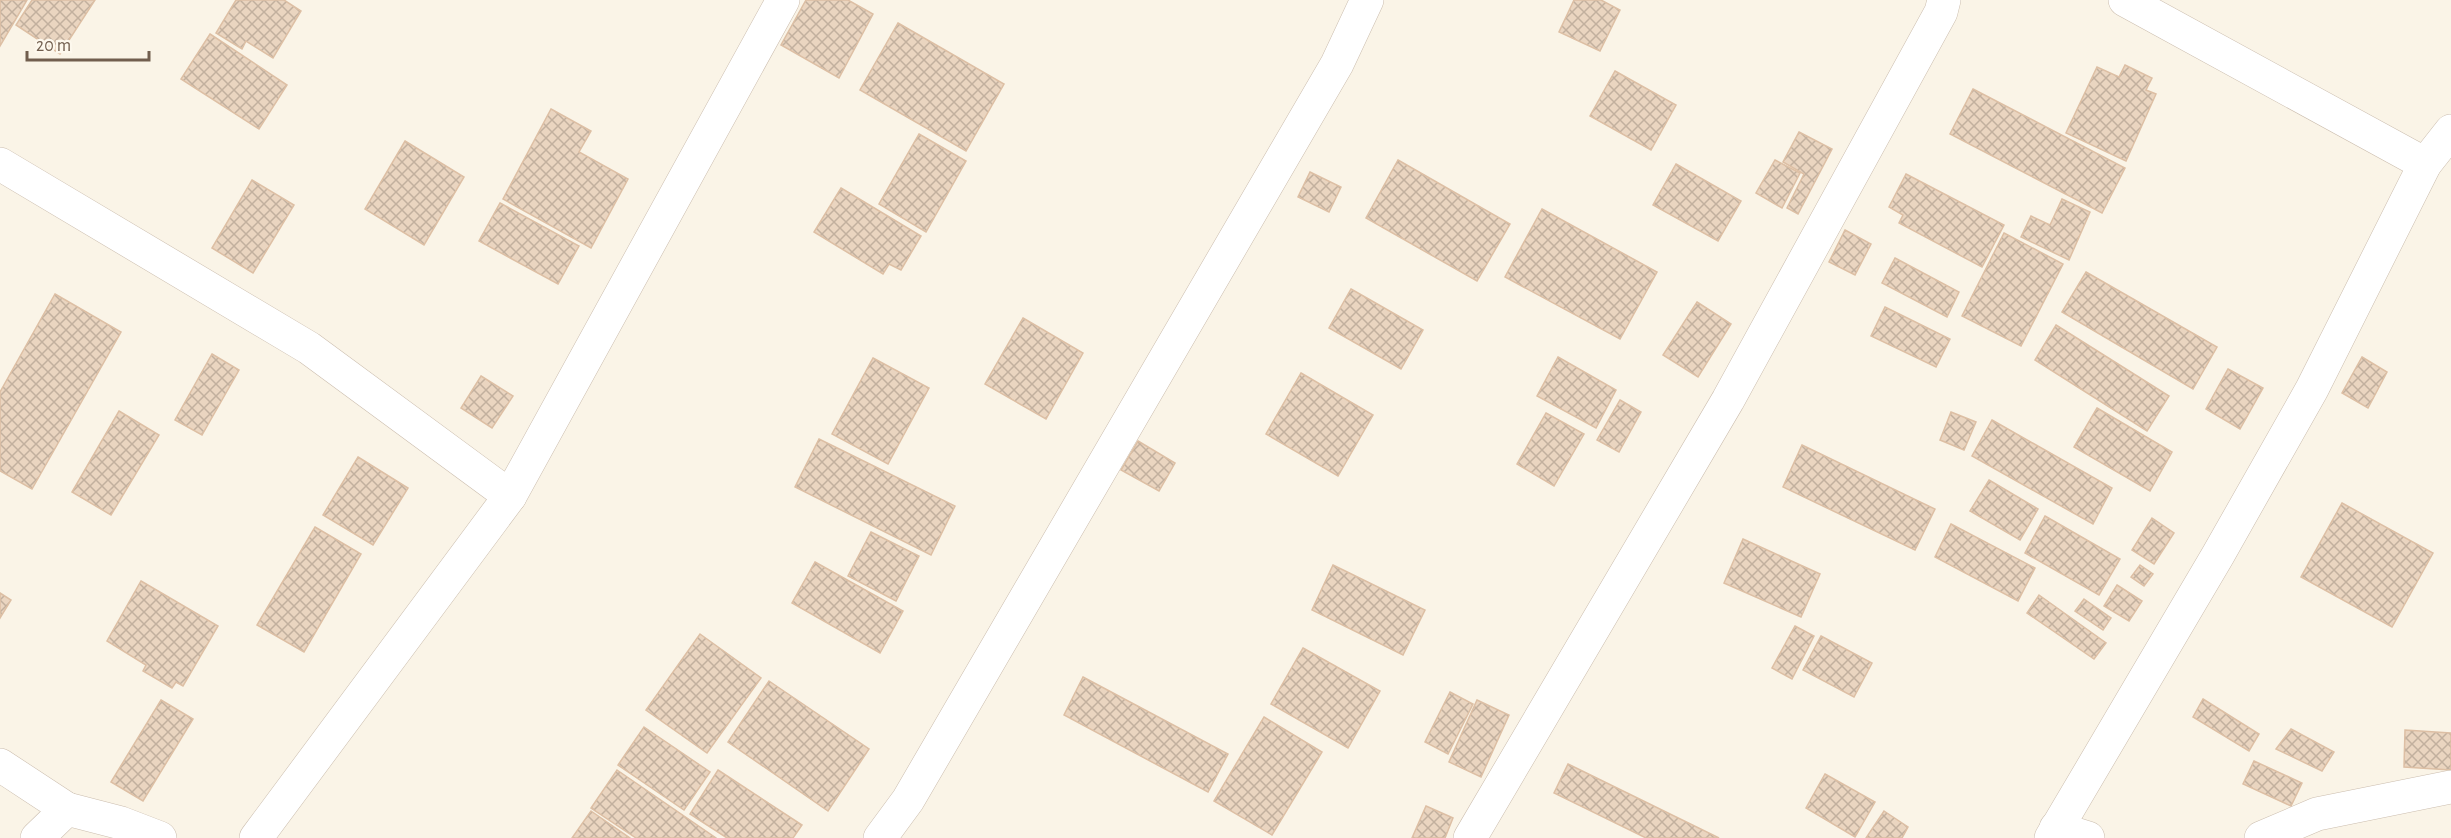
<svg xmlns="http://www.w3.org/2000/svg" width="2451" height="838" font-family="'Alegreya Sans',sans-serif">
  <defs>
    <pattern id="building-cross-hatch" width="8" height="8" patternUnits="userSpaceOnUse" patternTransform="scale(1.5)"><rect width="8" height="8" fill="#ead5c0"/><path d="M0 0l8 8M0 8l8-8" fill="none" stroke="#c2b09e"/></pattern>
  </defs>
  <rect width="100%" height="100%" fill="#faf4e7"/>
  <g fill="url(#building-cross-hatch)" stroke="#ddbfa4" stroke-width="1.5">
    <polygon points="0,0 27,0 0,46"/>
    <polygon points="32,0 95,0 60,54 16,25"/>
    <polygon points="236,0 284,0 301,11 273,58 246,41 242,49 216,33"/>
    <polygon points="806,0 848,0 873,14 839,78 781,45"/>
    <polygon points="1574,0 1601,0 1620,10 1600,51 1559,32"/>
    <polygon points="898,23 1004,84 966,151 860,90"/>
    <polygon points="210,34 287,85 259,129 181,79"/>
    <polygon points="2125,65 2152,78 2146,90 2156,94 2126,161 2066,133 2097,67 2119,77"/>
    <polygon points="1615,71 1676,105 1651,150 1590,116"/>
    <polygon points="1973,89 2125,168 2102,213 1950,134"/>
    <polygon points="551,109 591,131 579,152 628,179 591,248 503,199"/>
    <polygon points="1799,132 1832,149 1798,214 1787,208 1804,174 1783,162"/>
    <polygon points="919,134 966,161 926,232 879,204"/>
    <polygon points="405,141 464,177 424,245 365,209"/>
    <polygon points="1398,160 1510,224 1477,281 1366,218"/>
    <polygon points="1775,160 1800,173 1782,208 1756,193"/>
    <polygon points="1676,164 1741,201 1718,241 1653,205"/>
    <polygon points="1310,172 1341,187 1329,212 1298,197"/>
    <polygon points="1906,174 2004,225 1982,267 1899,223 1903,215 1889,207"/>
    <polygon points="252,180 294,205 253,273 212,248"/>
    <polygon points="841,188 921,236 901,270 889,264 883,274 814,232"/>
    <polygon points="2062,199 2090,212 2069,260 2021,237 2031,216 2050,225"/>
    <polygon points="500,203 579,246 558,284 479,241"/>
    <polygon points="1542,209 1657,272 1620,339 1505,277"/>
    <polygon points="1845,230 1871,244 1855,275 1829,262"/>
    <polygon points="2004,233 2063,264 2021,346 1962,316"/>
    <polygon points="1895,258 1959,292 1947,317 1882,283"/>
    <polygon points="2086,272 2217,347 2193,389 2062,312"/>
    <polygon points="1351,289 1423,330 1401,369 1329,328"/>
    <polygon points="55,294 121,332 32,489 0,471 0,392"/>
    <polygon points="1697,302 1731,324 1698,377 1663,355"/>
    <polygon points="1885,307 1950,339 1936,367 1871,336"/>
    <polygon points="1023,318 1083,353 1046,419 985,384"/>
    <polygon points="2056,325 2169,396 2147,431 2035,360"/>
    <polygon points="212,354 239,370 202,435 175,420"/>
    <polygon points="1558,357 1616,390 1596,428 1537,396"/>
    <polygon points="2362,357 2387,372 2368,408 2342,393"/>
    <polygon points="873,358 929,388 888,464 832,434"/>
    <polygon points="2228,369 2263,388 2240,429 2206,409"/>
    <polygon points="1301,373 1373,415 1338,476 1266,434"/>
    <polygon points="481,376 513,396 492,428 461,408"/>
    <polygon points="1620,400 1641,412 1619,452 1597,440"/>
    <polygon points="2097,408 2172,452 2150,491 2074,447"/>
    <polygon points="119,411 159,435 111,515 72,492"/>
    <polygon points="1951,412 1976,422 1964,450 1940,440"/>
    <polygon points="1546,413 1584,434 1554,486 1517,464"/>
    <polygon points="1992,420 2112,488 2093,524 1972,456"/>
    <polygon points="819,439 955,506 931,555 795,487"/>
    <polygon points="1138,441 1175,463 1159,491 1121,470"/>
    <polygon points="1802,445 1935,509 1915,550 1783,487"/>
    <polygon points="358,457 408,488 373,545 323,515"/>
    <polygon points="1989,480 2038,509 2020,540 1970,511"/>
    <polygon points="2342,503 2433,553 2392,627 2301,577"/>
    <polygon points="2045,516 2120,559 2099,595 2025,553"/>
    <polygon points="2152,518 2174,533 2154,564 2132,550"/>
    <polygon points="1951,524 2035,568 2018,601 1935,557"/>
    <polygon points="315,527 361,554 304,652 257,625"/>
    <polygon points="871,532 919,556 896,601 848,576"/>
    <polygon points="1743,539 1820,574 1801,617 1724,583"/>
    <polygon points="815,562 903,611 880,653 792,603"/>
    <polygon points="1333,565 1425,610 1403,655 1312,610"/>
    <polygon points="2140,565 2153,574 2144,586 2131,577"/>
    <polygon points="141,581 218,626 183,686 176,682 172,688 143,671 146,665 107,641"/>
    <polygon points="2117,585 2142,601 2129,621 2104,606"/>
    <polygon points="0,593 11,600 0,618"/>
    <polygon points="2039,595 2106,643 2094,659 2027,613"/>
    <polygon points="2084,599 2111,618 2103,630 2075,611"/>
    <polygon points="1795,626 1814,636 1792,679 1772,668"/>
    <polygon points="700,634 761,678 707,753 646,710"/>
    <polygon points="1821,636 1872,663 1854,697 1803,670"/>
    <polygon points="1303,648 1380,691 1348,748 1271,704"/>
    <polygon points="1083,677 1228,754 1208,792 1064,715"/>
    <polygon points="769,681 869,749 828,811 728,742"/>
    <polygon points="1450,692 1473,704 1448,754 1425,742"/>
    <polygon points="2203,699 2259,734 2249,751 2193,717"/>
    <polygon points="161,700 193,719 143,801 111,782"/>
    <polygon points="1477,700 1509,715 1481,777 1449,762"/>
    <polygon points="1264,717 1322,752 1272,835 1214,801"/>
    <polygon points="644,727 710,772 684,810 618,765"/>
    <polygon points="2291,729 2334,752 2322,771 2276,749"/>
    <polygon points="2405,730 2451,733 2451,770 2404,767"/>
    <polygon points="2254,761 2302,783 2291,806 2243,784"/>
    <polygon points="1568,764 1719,838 1646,838 1554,793"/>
    <polygon points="617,770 716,838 636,838 591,808"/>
    <polygon points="718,770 802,825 793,838 727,838 690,814"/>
    <polygon points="1825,774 1875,802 1855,837 1806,808"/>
    <polygon points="1426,806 1453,818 1445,838 1412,838"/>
    <polygon points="591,811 630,838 572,838"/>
    <polygon points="1884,811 1908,827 1902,838 1866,838"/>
  </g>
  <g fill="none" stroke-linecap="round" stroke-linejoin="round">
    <defs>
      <g id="minor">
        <polyline points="2125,0 2425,164"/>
        <polyline points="0,164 309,348 510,496"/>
        <polyline points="0,765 67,809"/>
        <polyline points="2056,828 2088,838"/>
        <polyline points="37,838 67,809 121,823 160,838"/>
        <polyline points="256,838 510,496 783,0"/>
        <polyline points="880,838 908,800 1337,64 1367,0"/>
        <polyline points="1470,838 1728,400 1941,12 1944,0"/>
        <polyline points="2051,838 2218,555 2312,389 2425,164 2451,131"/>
        <polyline points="2261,838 2317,814 2451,787"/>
      </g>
    </defs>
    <use href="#minor" stroke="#cbbdae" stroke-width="34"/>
    <use href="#minor" stroke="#fff" stroke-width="33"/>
  </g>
  <path d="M27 51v9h122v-9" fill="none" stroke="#715e4e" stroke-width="3"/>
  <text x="36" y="51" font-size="18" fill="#715e4e" stroke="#fdf8ed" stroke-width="4.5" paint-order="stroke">20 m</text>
</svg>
